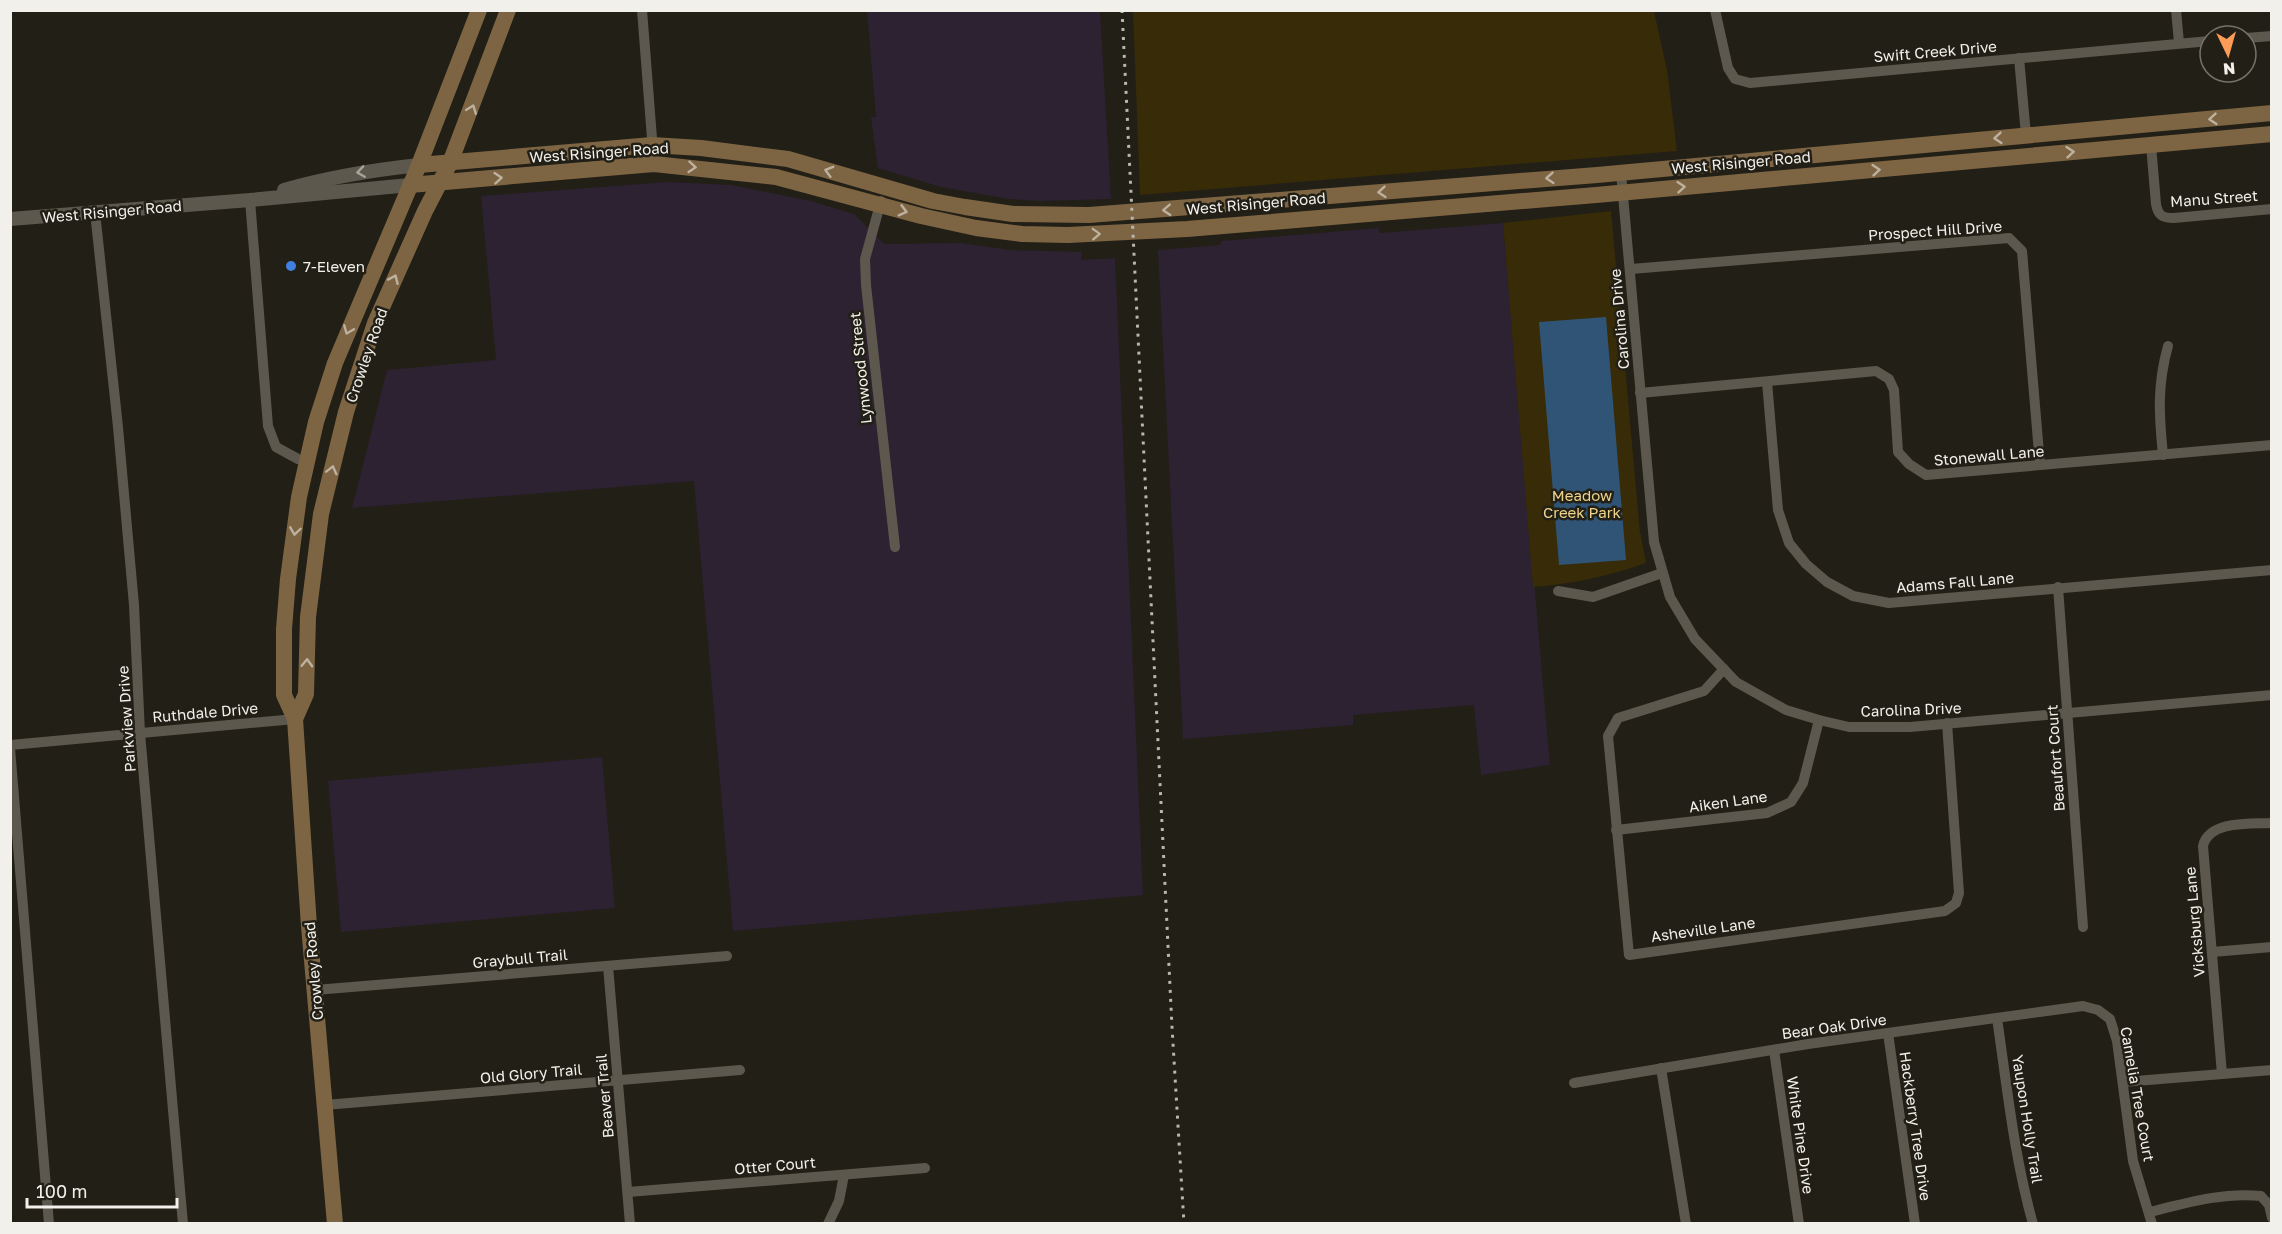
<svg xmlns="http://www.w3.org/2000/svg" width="2282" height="1234" font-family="'Golos Text',sans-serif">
  <rect width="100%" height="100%" fill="#221f16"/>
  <g fill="#2c2231">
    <polygon points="867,11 1100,11 1111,199 1041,201 1009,199 941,187 878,168 871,117 876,117"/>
    <polygon points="668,182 731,185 811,201 854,214 884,244 960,243 1011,250 1082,252 1081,260 1115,258 1143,895 733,931 694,481 352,508 387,370 496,360 481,196"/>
    <polygon points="1503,223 1550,765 1481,775 1474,705 1353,715 1353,725 1183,739 1158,250 1220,245 1221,241 1379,228 1380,233"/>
    <polygon points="602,757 615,908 341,932 328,781"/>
  </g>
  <g fill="#372b08">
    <polygon points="1133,11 1654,11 1667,70 1677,151 1140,195"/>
    <path d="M1611,211L1640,532L1646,563C1609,576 1573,584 1533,587L1503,223Z"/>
  </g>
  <polygon fill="#305475" points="1606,317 1626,560 1559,565 1539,322"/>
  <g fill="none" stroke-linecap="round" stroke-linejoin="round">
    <g stroke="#5c584e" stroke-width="10">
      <polyline points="642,10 654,164"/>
      <polyline points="1715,10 1728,68 1735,79 1750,83 2210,41"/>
      <polyline points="2176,10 2179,43"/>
      <polyline points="2246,38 2272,36"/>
      <polyline points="2019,58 2026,135"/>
      <path d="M2151,145L2156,204C2158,216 2163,218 2174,218L2272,209"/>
      <polyline points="1621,173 1654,542 1670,597 1695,639 1736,682 1786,710 1819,720 1849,727 1910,727 2272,695"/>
      <polyline points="250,200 268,426 276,447 298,459 307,462"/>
      <polyline points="881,201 865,259 866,285 895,547"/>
      <polyline points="95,212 118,427 134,605 140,733 183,1224"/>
      <polyline points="1631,269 2009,238 2022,251 2040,465"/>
      <polyline points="1767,382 1778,510 1789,543 1806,564 1827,582 1853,596 1889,603 2272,570"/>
      <polyline points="1640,393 1876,371 1889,379 1894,390 1898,452 1909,464 1926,475 2272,445"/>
      <path d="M2163,455C2159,415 2157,385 2168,346"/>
      <polyline points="2058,587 2083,927"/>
      <polyline points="1558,591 1593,597 1662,573"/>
      <polyline points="1724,669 1704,691 1618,718 1608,736 1629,955 1945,911 1956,903 1959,893 1947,723"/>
      <polyline points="10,745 295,719"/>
      <polyline points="10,748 49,1224"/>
      <polyline points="1616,830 1767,813 1791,802 1803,783 1819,720"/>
      <polyline points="2212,952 2272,947"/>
      <polyline points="608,966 630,1224"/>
      <polyline points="315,990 727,956"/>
      <path d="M1997,1018C2007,1087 2014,1156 2033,1224"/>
      <polyline points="1888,1033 1915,1224"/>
      <polyline points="1774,1050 1799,1224"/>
      <polyline points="1661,1068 1686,1224"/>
      <path d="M2222,1074L2203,846C2209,820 2251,824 2272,823"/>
      <polyline points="2123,1082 2272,1070"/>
      <polyline points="1574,1083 1808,1044 2083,1006 2098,1010 2110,1019 2117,1041 2133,1161 2152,1224"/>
      <polyline points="325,1105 740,1070"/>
      <polyline points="628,1192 925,1168"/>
      <path d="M2150,1212C2186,1203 2223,1192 2261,1196L2269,1205L2272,1218"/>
      <polyline points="828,1224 839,1201 844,1175"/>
    </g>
    <g stroke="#5c584e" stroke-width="14">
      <path d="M284,190C329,177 373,170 419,165"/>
      <polyline points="10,219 250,200 410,185"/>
    </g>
    <g stroke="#7d6543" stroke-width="16">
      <polyline points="419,165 652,145 701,148 788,159 933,201 965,207 1013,214 1089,215 1597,175 2272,113"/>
      <polyline points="410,185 654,164 776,177 921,216 976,228 1022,234 1068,235 1187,229 1596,195 2272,134"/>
      <polyline points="295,719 306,694 308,617 321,514 346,412 375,323 425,211 450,163 508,10"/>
      <polyline points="335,1224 309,926 295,719 284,695 284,629 288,579 299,497 316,422 335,363 419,165 479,10"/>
    </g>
    <polyline stroke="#b8b6af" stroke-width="3" stroke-dasharray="3 6" stroke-linecap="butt" points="1122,10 1172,1027 1184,1224"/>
  </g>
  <defs><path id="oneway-chevron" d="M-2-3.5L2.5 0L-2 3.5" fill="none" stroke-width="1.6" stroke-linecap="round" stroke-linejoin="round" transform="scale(1.5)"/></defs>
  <g stroke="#bdb19f">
    <use href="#oneway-chevron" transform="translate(472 109) rotate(-69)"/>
    <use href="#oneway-chevron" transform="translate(2213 119) rotate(175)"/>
    <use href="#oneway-chevron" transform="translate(1998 138) rotate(175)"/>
    <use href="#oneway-chevron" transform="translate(2070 152) rotate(-5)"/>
    <use href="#oneway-chevron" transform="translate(692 167) rotate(5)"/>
    <use href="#oneway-chevron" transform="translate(1876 170) rotate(-5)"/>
    <use href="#oneway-chevron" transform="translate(829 171) rotate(-164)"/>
    <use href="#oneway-chevron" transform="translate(498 178) rotate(-5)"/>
    <use href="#oneway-chevron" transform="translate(1550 178) rotate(176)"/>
    <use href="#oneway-chevron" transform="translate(1681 187) rotate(-5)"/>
    <use href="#oneway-chevron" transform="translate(1382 192) rotate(175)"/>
    <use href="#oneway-chevron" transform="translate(1167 210) rotate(177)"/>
    <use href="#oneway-chevron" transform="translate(903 211) rotate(15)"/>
    <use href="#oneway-chevron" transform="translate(1096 234) rotate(-2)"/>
    <use href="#oneway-chevron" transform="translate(394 279) rotate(-66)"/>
    <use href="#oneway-chevron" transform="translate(348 330) rotate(112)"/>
    <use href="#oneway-chevron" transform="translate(332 470) rotate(-76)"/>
    <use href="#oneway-chevron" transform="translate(295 531) rotate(98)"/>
    <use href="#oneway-chevron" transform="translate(307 663) rotate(-88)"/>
  </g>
  <use stroke="#a7a49c" href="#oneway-chevron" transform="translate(361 172) rotate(172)"/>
  <circle fill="#3f7fe0" stroke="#221f16" stroke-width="2" cx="291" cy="266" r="6"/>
  <g text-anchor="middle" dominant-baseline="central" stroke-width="5" stroke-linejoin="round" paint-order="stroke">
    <g font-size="15" fill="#f2f0ea" stroke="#221f16">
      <text transform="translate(1935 51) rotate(-5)">Swift Creek Drive</text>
      <text transform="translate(599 152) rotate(-4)">West Risinger Road</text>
      <text transform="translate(1741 162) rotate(-5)">West Risinger Road</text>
      <text transform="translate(2214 198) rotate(-4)">Manu Street</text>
      <text transform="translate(1256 203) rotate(-5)">West Risinger Road</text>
      <text transform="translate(112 211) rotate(-5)">West Risinger Road</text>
      <text transform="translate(1935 230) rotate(-4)">Prospect Hill Drive</text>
      <text transform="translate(1619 319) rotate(-95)">Carolina Drive</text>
      <text transform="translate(366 355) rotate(-71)">Crowley Road</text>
      <text transform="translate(860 368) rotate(-96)">Lynwood Street</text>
      <text transform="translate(1989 455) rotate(-5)">Stonewall Lane</text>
      <text transform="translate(1955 582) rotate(-5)">Adams Fall Lane</text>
      <text transform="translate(1911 709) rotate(-2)">Carolina Drive</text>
      <text transform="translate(205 712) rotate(-5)">Ruthdale Drive</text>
      <text transform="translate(126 719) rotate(-94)">Parkview Drive</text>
      <text transform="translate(2055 758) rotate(-94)">Beaufort Court</text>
      <text transform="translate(1728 801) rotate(-8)">Aiken Lane</text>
      <text transform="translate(2194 922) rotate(-95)">Vicksburg Lane</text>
      <text transform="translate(1703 929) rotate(-8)">Asheville Lane</text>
      <text transform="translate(520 958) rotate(-5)">Graybull Trail</text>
      <text transform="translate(313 971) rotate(-95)">Crowley Road</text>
      <text transform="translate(1834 1026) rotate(-8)">Bear Oak Drive</text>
      <text transform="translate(531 1073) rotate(-5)">Old Glory Trail</text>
      <text transform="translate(2138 1094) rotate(80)">Camelia Tree Court</text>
      <text transform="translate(604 1096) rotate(-95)">Beaver Trail</text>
      <text transform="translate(2028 1119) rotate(81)">Yaupon Holly Trail</text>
      <text transform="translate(1916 1126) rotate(82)">Hackberry Tree Drive</text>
      <text transform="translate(1801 1135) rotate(82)">White Pine Drive</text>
      <text transform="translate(775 1165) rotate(-5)">Otter Court</text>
    </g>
    <g font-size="15" fill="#f2f0ea" stroke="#221f16" text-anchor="start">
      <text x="303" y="266">7-Eleven</text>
    </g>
    <g font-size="15" fill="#eed489" stroke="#221f16">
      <text x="1582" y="495">Meadow<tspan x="1582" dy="17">Creek Park</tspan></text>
    </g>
  </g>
  <rect width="2282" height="1234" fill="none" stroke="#f2f0ea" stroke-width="24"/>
  <g transform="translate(2228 54) rotate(175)"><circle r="28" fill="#221f16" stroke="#75736b" stroke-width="1.5"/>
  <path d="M0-4.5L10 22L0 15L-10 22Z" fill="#fd9c56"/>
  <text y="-9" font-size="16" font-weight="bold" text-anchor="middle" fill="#f2f0ea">N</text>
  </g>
  <path d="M27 1198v9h150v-9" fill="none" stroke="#f2f0ea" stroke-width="3"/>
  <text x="36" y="1198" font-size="18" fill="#f2f0ea" stroke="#221f16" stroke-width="4.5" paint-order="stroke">100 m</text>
</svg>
